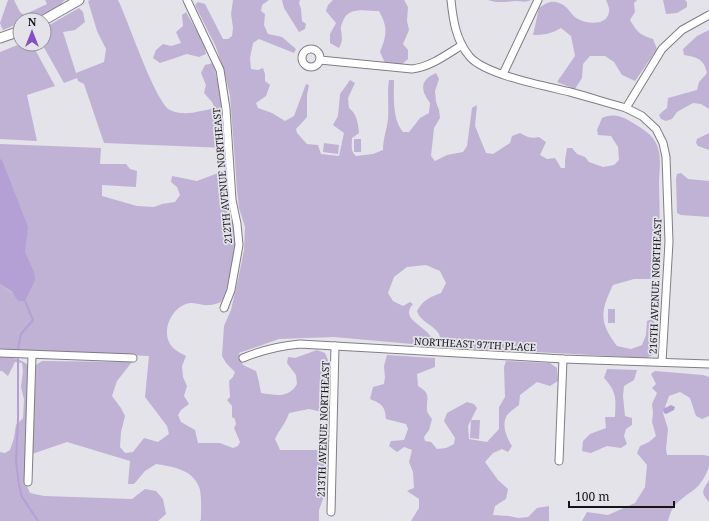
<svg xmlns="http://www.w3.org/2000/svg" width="709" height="521" font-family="'Noto Serif',serif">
  <rect width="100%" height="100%" fill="#e5e3ea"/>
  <g fill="#bfb2d5">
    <path d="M8,0H14L20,12L24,15L47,4L45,0H65C54,11 36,20 20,20V23L3,30L0,23Z"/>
    <path d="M90,0H118C128,20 155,102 170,110C184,117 200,111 215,108L212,102L204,93L206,85L201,73L205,65L213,63C221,91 223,119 225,148L104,143L84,84L78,81L77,78L64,83L42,44H44V28L79,8L83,12L85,22L75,30L63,32L76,73L104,62L106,49L97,31L88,1Z"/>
    <path d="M233,0H269L262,5L261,11L265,14L264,25L268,34L282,37L296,49L294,53L259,39L253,43L250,58L251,69L258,70L263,68L265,74V81L270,85L266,96L256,103L258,108L272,113L285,121L294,116L306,84L309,85L307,95V117L296,129L297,133L307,144L318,145L321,154L339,156L344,133L333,125L338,116L340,94L350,80L355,83L348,98L349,108C357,114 358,123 359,133L352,138C352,145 350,151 356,156L373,154L383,150C383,138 387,129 388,119C389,105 387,94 389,80H394C394,96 392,119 403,132H409L420,118L429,113L430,103C420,90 420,80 436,73L439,79L435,91L436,102L439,110L440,118L434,128L431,156L435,161L447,155L463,152L467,146L472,108L477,105L475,126L486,153L493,154L510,143L512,136L520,133C527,137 531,139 539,137L546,142L540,155L547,159L555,158L561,168H565V160L567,148H572L577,154L585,157L589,162L603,167L614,165L619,160L618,147L611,136L598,135L597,130L602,118C615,113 621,116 633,123C643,129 652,134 657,145C662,158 659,171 659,184C660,216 660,247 659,279H634L613,285C600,312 599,322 617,346L631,349L642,345L646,335L647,321L652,319L657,326L656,353L647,358L442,347C441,343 441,338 439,334C433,324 420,322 417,311C423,300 430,297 441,293L446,283L440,271L426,265L407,267L394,277L388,293L393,301L403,306L410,302L413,304C397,322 434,326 434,346L334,337L279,339L239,353L243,365L256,371L259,382L261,393C276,395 288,399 297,384L296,375L287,363L288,357L295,358L317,350L325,353L328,360V372L325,378L328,400V410L322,412L309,409L289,413C286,423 279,430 275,439L280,450H318L326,458V491L319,510V521H200L201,519C201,511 202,494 199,487C192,469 173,467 156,464L145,471L134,484H128L130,461L67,442L32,454L36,365L42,361L132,362L117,381L112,396L121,408L125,416L121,432L120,447L125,453L133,452L144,438L158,442L169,434L167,426L145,397L149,356L0,350V284L14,294L0,161V144L101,148L100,164H126L130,169L137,171L136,187L102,185V196L137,206L154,207L162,204L175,202L180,195L177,187L171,182L172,176L197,181L218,173L226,177C228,186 227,195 229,205C229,212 233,219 234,226C238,249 232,281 221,302C218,303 213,305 209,305C203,306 197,303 190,303C174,305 162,327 169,342C172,349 180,353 186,356L182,366L183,377L187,386L184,396L189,404L181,410L178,415L181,422L195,430L198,443H220L233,448L238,446L240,442L234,428L236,424L235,419L232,417V406L227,400L230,397L229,381L233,377L235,372L226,363L222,356L224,326L231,310L239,275L244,250L245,227L239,208L237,189L230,95L224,71L216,47L195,5L198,2L205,4L223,39H228L232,36L233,28L231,14Z"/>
    <polygon points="282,0 300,0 299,3 301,9 302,21 306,24 305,29 299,32 284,8"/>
    <path d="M333,0H404L408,7L407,21L409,30L403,44L408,50V59L402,64L385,63L380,52C387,35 388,27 379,11C367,11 348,6 343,21C342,24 340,27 341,30C342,38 343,41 339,48L330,43V34L336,23L326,11L328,5Z"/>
    <path d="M488,0H531C526,2 524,2 518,1C506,1 501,4 488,0Z"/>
    <path d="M606,0H637L634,3L635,12L630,20C637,32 640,35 653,39L657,49L635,81L622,75L614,62L605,56H590L583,64L582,78L575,89L557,82L575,56L571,36L561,28C551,34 544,35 533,35L539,8C545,4 549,1 556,2C569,5 569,14 578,19C587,24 607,26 609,12C610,8 607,3 606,0Z"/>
    <polygon points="663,0 685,0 687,2 687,7 677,13 666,14"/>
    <polygon points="186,12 204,44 206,54 199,57 187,54 160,63 153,58 156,50 163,44 171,46 181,43 176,32 183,26 182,15"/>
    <path d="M709,30V109L701,104L693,103L677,112L672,119L666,121L661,119L659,115L662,112L667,108L668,98L697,90L699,82L707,73C704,59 697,57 684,55L683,49L697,36Z"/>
    <polygon points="20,44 32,44 55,86 27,95 37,141 0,139 0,52"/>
    <polygon points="709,133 709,150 698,146 696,143 697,139"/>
    <rect x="354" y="139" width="7" height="13"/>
    <polygon points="324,143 339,145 338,154 323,152"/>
    <polygon points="681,173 688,179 709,181 709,217 681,215 677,213 676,179 677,174"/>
    <rect x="608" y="309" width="7" height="14"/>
    <path d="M387,355L435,358V367L417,374L418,386C432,394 426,398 427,410C427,413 430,416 432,419L429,430L424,437L425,441L431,442L437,449L446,448L454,444L455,438L444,421L447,413L467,402L474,404L477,408L468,426L469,439L487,442L499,429V407L505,397L504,367L506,361L550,363L557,368L558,381L550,386L537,382L520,395L519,405C516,407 512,410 509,413C500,422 506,437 512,446L508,452L502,449L493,453L485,462L498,480L508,489L506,499L495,506L493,515L509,516L518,518L528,517L537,508L549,506V521H411L419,508V499L407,491L414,488L413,472L409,462L412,450L404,447L397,452L389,446L391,441L404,440L408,429L406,424L386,419C385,406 382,404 370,399L373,387L384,384L385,377L384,366Z"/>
    <path d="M0,357C12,357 20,358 29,366L25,482L30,493L44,496L132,499L145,489L156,491L163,499L166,514L158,521H0V452L5,453L10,450L14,438L16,425L23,418L24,399L21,387L23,371L22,363L15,362L8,376L2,371H0Z"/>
    <path d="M607,369L637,370L634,380L624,386L623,396L625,416L632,418V425L626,429L624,436L627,444L621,448L607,446L591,453L582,451L583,441L590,434L606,428L605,417H615C616,399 617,392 604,378Z"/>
    <path d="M655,371L703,375L709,377V416L702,419L696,416L690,398L680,392L669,396L663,413L668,429L666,449L667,455H703L709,456C709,459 709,463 709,466C708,472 701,484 696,488C683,499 672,502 668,521H582L587,512L608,515L635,503L645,487L647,465L637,453L640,446L649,442L656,436L652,422L653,413L652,404L657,393L652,388L656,384L651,374Z"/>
    <polygon points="471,420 480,420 479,439 470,438"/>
    <path d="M709,480V502C700,492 703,490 709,480Z"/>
  </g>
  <g fill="#b4a0d5">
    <polygon points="0,159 2,160 28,227 25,252 34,272 35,280 25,301 18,301 12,292 0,284"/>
    <polygon points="671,405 675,407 674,410 666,414 664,413 663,409"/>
  </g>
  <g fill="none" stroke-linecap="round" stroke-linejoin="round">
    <g stroke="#b4a0d5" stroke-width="2">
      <polyline points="18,349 21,334 33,320 25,301"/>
      <polyline points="18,359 18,419 16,461 19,485 22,497 38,521"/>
    </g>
    <defs>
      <g id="minor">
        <polyline points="187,0 220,70 226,109 232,200 237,224 239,245 231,290 224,308"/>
        <path d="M451,0C453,20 456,41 470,57C486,75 545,86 570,92C589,97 607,103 626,108L642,116L656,129L663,143L666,157L669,242L662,362"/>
        <circle cx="311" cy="58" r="9"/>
        <path d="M320,60L412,69C430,67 446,55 462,45"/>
        <polyline points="503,74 538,0"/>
        <polyline points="626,108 662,49 682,30 709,15"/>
        <polyline points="0,353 133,358"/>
        <path d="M243,358C262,350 279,346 300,344L563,359L709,364"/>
        <polyline points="559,461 563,359"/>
        <polyline points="28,482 32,355"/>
        <polyline points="331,512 335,346"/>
      </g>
      <g id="major">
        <polyline points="44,20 79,0"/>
        <polyline points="0,38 20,31"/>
      </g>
    </defs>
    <use href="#minor" stroke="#807d84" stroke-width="9"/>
    <use href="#major" stroke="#807d84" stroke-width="11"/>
    <use href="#minor" stroke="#fff" stroke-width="7"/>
    <use href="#major" stroke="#fff" stroke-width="9"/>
  </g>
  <g text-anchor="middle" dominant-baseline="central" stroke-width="3.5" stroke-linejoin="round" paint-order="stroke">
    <g font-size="10" fill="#151417" stroke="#e5e3ea">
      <text transform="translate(222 176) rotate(-95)">212TH AVENUE NORTHEAST</text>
      <text transform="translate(655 286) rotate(-88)">216TH AVENUE NORTHEAST</text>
      <text transform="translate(475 344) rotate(3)">NORTHEAST 97TH PLACE</text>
      <text transform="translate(323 429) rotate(-88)">213TH AVENUE NORTHEAST</text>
    </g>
  </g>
  <g transform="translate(32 32)"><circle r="19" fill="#e5e3ea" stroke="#929096"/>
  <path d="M0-3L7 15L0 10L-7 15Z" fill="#854ec5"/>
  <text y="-6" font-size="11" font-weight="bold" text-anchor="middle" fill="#151417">N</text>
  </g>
  <path d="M569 501v6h105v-6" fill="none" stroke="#151417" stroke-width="2"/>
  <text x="575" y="501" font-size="12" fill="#151417" stroke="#e5e3ea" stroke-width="3" paint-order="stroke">100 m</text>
</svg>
